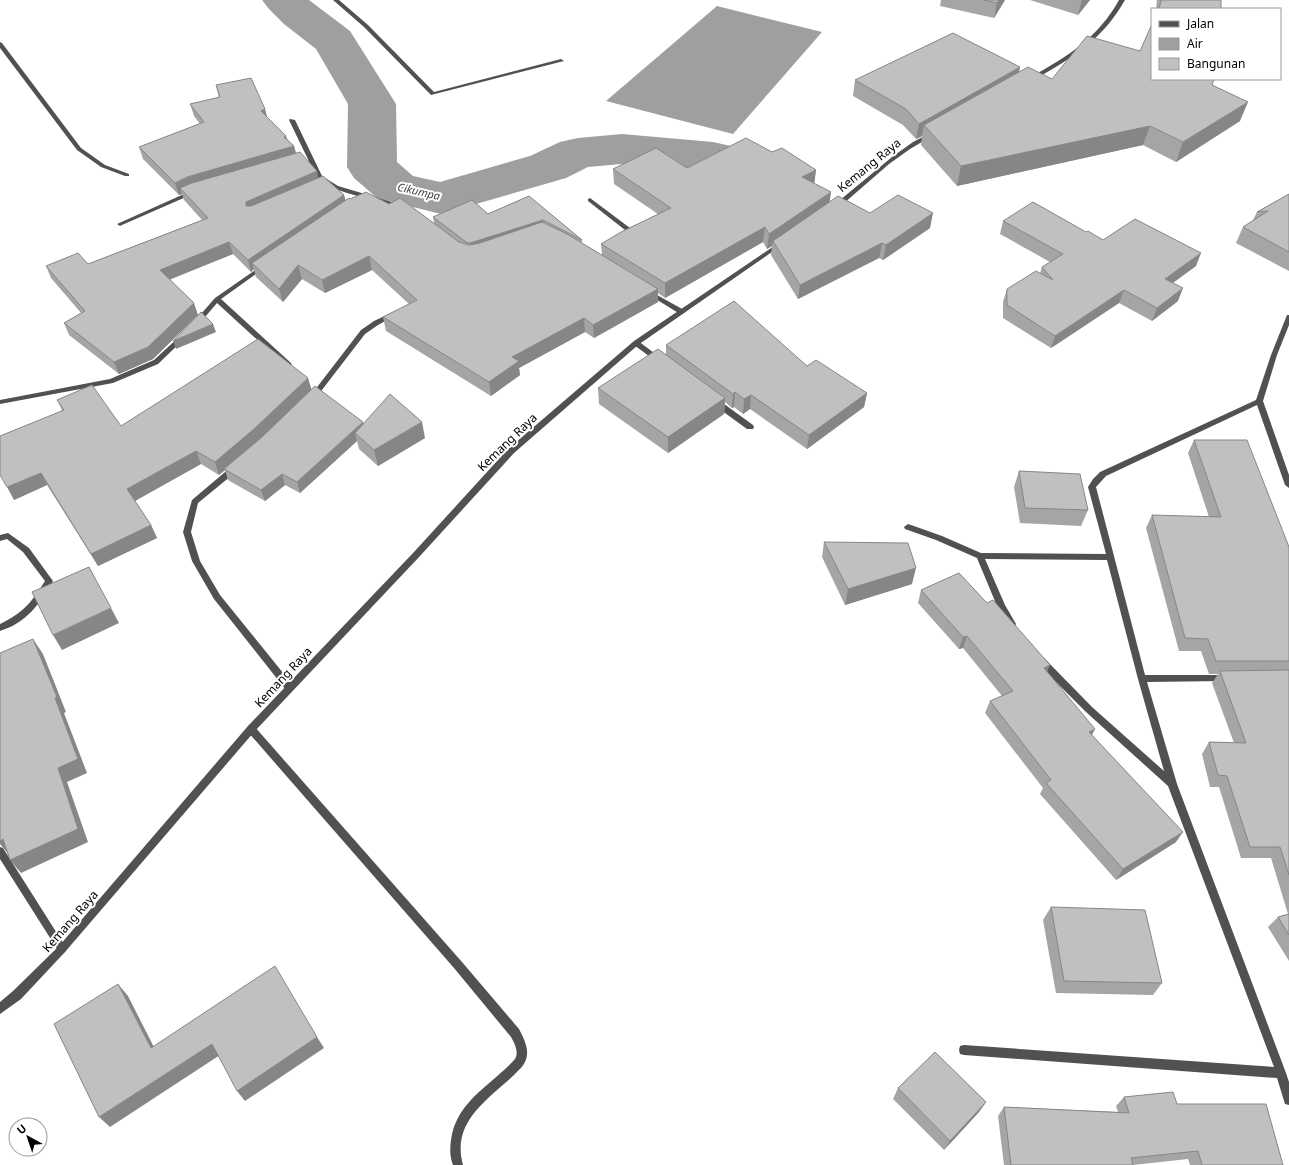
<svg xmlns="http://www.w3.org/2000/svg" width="1289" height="1165" font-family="'Noto Sans',sans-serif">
  <rect width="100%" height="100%" fill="#fff"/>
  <polygon fill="#9f9f9f" points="717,6 822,32 733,134 606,101"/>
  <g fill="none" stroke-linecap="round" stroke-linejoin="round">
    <polygon fill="#9f9f9f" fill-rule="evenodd" points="262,0 309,0 350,31 396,104 397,162 413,176 440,182 530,156 560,142 578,138 622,134 713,142 731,146 738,157 731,168 713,172 622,164 588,167 566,178 441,214 377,198 354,178 347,167 348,104 316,49 284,24 269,9"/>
    <polygon fill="#515151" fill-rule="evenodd" points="0,42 2,43 81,148 105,165 129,174 129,176 125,176 101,167 77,150 0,48"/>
    <g fill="#515151" fill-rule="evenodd">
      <polygon points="333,0 339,0 368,25 434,92 561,59 564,61 431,95 364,27"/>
      <path d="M290,119L295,120L322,176L338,186L402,205V207H398C371,197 340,196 317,178L289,120Z"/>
      <polygon points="193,190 196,192 195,193 122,225 120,226 117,224"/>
      <polygon points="590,198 630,228 631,229 629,239 625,239 624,238 625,230 588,201 588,199"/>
      <polygon points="264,264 267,266 266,267 221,299 291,363 292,365 291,367 287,367 217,303 199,324 195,324 194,322 215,298"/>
      <polygon points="648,290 684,310 685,312 682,314 680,314 646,293 645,292"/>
      <polygon points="391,313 393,313 396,315 378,325 365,334 315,399 311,399 309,397 311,395 361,330 374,321"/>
      <polygon points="1287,315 1289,315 1289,325 1277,355 1263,401 1289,475 1289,488 1285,485 1257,405 1106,476 1096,487 1145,675 1226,675 1229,676 1230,678 1229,680 1226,681 1147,682 1177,784 1286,1073 1289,1082 1289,1105 1285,1104 1277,1078 964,1055 960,1054 959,1050 960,1046 964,1045 1274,1067 1168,786 1086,712 1054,680 1038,661 1039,659 1042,658 1045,659 1092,707 1164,771 1138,679 1107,560 985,559 1005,605 1016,624 1015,626 1009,626 997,606 977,558 936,540 905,529 904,527 908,524 911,525 942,536 981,553 1106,554 1088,487 1093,479 1100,472 1256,400 1271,355"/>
      <polygon points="180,336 182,336 185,338 158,364 113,383 0,404 0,400 110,379 154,360"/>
      <polygon points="634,341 638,341 661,358 662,360 661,362 657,362 634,345"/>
      <polygon points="714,401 720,401 753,425 754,427 753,429 747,429 714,405 713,403"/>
      <polygon points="234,466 238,469 237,471 198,503 191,532 200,561 220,595 292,684 293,687 292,690 289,691 286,690 214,599 192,561 183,532 192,500 231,467"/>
      <path d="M8,533L29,548L53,581C40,604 26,623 0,631V624C23,613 32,602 45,581L23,552L7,539L0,541V535Z"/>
      <path d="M251,725L254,726L462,962L519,1029C523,1037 528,1046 527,1055C526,1064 520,1069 514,1075C487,1100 451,1122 463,1165H453C449,1155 450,1145 452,1134C461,1098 492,1085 515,1059C519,1052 515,1044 511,1037L454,968L248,732L247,729L248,726Z"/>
      <polygon points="0,847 3,848 65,946 67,949 65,952 62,954 59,952 0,859"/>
    </g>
    <g fill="#515151" fill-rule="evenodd">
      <path d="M1119,0H1125C1102,40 1074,57 1035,79H1031V77C1068,56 1098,38 1119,0Z"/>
      <polygon points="930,133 933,135 932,136 910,149 889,164 843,204 838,207 834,207 834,205 892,157 913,142"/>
      <polygon points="780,242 783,244 782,245 638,345 514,453 420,556 254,732 65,952 21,999 0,1014 0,1002 13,991 59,946 248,726 414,552 508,449 634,341"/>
    </g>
  </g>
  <g fill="#a5a5a5">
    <polygon points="941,0 1005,0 994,18 940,6"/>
    <polygon points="1030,0 1090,0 1078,15"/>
    <polygon points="1157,0 1221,0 1221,9 1156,9"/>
    <polygon points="1019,72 1052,79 1212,85 1240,121 1176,162 1143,145 957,186 921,145 922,136 916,139 903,125 853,96 855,80"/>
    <polygon points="216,85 265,109 267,117 286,136 287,139 294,146 296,153 317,171 318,178 344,195 345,200 350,199 389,204 434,223 433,217 488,214 529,196 582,240 582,243 602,255 601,244 658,214 614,184 613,169 687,168 772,152 816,170 814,184 829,202 870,213 930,228 883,260 879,258 798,299 771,255 772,246 767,249 763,242 665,298 658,293 658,302 594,338 585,332 519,368 520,375 491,396 386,331 383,317 409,304 372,270 325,293 302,279 283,302 256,277 254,269 251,272 233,254 170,279 198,315 153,359 119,374 69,335 64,323 81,313 51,278 46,266 88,264 202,220 184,200 182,194 179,195 143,159 139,147 200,124 194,116 190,104 219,98"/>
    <polygon points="1289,194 1289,271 1236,243 1243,227 1253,220 1257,212"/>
    <polygon points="1003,221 1086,232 1103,240 1196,266 1173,283 1178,301 1152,321 1119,303 1051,348 1003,318 1003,302 1007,289 1040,273 1042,267 1050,262 1000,234"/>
    <polygon points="666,345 807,366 867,393 864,407 807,449 750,409 743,414 734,407 732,408 725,402 724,414 668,453 599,404 598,388 666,354"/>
    <polygon points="311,390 363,424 425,438 378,466 359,449 357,441 300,493 285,485 265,501 228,480 225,470 219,475 201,464 135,501 151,525 157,538 98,566 47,485 14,500 62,410 57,400 121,426"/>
    <polygon points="1194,440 1289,547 1289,961 1268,927 1278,917 1288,914 1271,858 1241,858 1219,787 1210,787 1202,754 1209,742 1234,743 1212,683 1218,674 1209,674 1201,651 1179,651 1146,528 1152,515 1209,517 1188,453"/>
    <polygon points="1019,471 1088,510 1081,526 1020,523 1014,487"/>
    <polygon points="824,542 912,584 845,605 822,557"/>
    <polygon points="921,590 1047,672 1092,735 1176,842 1116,880 1040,794 1043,788 985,713 990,701 1002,696 963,648 959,649 918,603"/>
    <polygon points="1051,907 1162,983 1153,995 1056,993 1043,920"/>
    <polygon points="898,1088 986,1102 979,1112 944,1150 893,1099"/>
    <polygon points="1124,1097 1177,1104 1283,1165 1190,1165 1188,1159 1133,1165 1004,1165 998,1116 1004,1107 1118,1112 1116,1106"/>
  </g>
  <g fill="#868686">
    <polygon points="999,0 1005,0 994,18 997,3"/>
    <polygon points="1082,0 1090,0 1078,15"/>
    <polygon points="1020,67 1017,83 924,125 922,136 916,139 919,124"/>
    <polygon points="1248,102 1240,121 1176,162 1183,142"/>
    <polygon points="265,109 268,121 261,111"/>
    <polygon points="1150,126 1143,145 957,186 961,166"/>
    <polygon points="286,136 289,148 294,146 297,158 180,188 182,194 179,195 175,183"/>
    <polygon points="816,170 814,185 802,177"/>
    <polygon points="317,171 319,183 249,214 246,206 246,202"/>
    <polygon points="831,192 829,207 773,241 772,246 767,249 769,234"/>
    <polygon points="344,195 347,206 252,263 254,269 251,272 248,260"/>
    <polygon points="933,213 930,228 883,260 886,245"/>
    <polygon points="543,220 544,229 471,251 470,243"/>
    <polygon points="765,227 763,242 665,298 665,283"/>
    <polygon points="229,242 233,254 164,282 160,270"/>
    <polygon points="882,243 879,258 798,299 800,285"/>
    <polygon points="1201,253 1196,266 1160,292 1165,279"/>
    <polygon points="369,256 372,270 325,293 322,280"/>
    <polygon points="298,265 302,279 283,302 279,289"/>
    <polygon points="1183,288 1178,301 1152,321 1157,308"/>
    <polygon points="658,289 658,302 594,338 593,325"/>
    <polygon points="1124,290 1119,303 1051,348 1055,336"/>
    <polygon points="194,303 198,315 153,359 119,374 114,362"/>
    <polygon points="584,318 585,332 519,368 520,375 491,396 489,382 512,357"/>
    <polygon points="213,324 216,332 176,349 173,341"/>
    <polygon points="308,378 312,391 258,442 224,469 225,470 219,475 215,462"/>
    <polygon points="735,392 734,407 732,408 733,394"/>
    <polygon points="867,393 864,407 807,449 809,435"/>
    <polygon points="751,395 750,409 743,414 744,399"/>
    <polygon points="725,398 724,414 668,453 668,437"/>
    <polygon points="363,422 365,433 355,433 357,441 300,493 297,482"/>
    <polygon points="422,422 425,438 378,466 374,450"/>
    <polygon points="196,451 201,464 133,502 127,489"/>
    <polygon points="41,473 47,485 14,500 7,487"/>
    <polygon points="282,474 285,485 265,501 261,490"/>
    <polygon points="151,525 157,538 98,566 91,554"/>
    <polygon points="916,568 912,584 845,605 848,589"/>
    <polygon points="111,608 119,623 62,650 53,635"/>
    <polygon points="967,636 963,648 959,649 963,637"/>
    <polygon points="33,639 43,654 66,712 64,713 87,773 67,782 88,842 21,873 10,860 58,768 55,698"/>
    <polygon points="1050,665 1045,677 1044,668"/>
    <polygon points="1095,729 1089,741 1089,732"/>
    <polygon points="1183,832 1176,842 1116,880 1123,869"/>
    <polygon points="3,839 10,856 0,844 0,841"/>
    <polygon points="118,984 128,996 160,1059 151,1048"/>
    <polygon points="317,1037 324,1048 245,1101 237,1091"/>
    <polygon points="212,1044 220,1055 110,1127 99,1117"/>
    <polygon points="986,1102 979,1112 944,1150 950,1141"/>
  </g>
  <g fill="#c0c0c0" stroke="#868686">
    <polygon points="984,0 999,0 997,3"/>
    <polygon points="1161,0 1221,0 1221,9 1159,9 1160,5"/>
    <polygon points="1152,24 1152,79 1214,79 1212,85 1248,102 1183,142 1150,126 961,166 924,125 1028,67 1052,79 1087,36 1140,51"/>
    <polygon points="953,33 1020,67 919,124 906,109 855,80"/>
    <polygon points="251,78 265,109 261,111 286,136 284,137 294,146 187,177 175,183 139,147 204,122 190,104 220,97 216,85"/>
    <polygon points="746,138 772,152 782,148 816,170 802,177 831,192 769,234 765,227 665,283 601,244 621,232 671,208 613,169 656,148 687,168"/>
    <polygon points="300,152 317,171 246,202 246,206 251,206 323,176 344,195 248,260 229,242 160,270 194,303 148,347 114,362 64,323 85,311 46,266 78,253 88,264 208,218 180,188 192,183"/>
    <polygon points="366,192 389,204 400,198 459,242 469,245 480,243 542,222 567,234 658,289 593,325 584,318 512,357 519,361 489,382 383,317 417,300 369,256 322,280 298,265 279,289 252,263 349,198 350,199"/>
    <polygon points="1289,194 1289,252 1243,227 1268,211 1257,212"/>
    <polygon points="898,195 933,213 886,245 882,243 800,285 773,241 838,196 870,213"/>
    <polygon points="529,196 582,240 543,220 470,243 466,242 433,217 472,200 488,214"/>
    <polygon points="1033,202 1086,232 1088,231 1103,240 1135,219 1201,253 1165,279 1183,288 1157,308 1124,290 1055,336 1007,305 1007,289 1036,271 1053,280 1042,267 1063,254 1003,221"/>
    <polygon points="734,301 807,366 816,360 867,393 809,435 751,395 744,399 735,392 733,394 666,345"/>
    <polygon points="201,312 213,324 173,341"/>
    <polygon points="258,339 308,378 254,429 215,462 196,451 127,489 151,525 91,554 41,473 7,487 0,475 0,436 64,410 57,400 92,385 121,426"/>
    <polygon points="658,349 725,398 668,437 598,388"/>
    <polygon points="315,386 363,422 297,482 282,474 261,490 224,469 262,437"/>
    <polygon points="390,394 422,422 374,450 355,433"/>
    <polygon points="1194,440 1247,440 1289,547 1289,661 1216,661 1208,639 1185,638 1152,515 1221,517"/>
    <polygon points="1019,471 1080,474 1088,510 1025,508"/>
    <polygon points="824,542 908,543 916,568 848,589"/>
    <polygon points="89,567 111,608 53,635 32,592"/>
    <polygon points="959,573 987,603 993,600 1050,665 1044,668 1095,729 1089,732 1183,832 1123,869 1046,783 1051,780 990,701 1013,691 967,636 963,637 921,590"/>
    <polygon points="33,639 57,697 55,698 78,759 58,768 78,829 10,860 3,839 0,841 0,653"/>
    <polygon points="1289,670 1289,875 1280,847 1250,847 1227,776 1218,775 1209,742 1246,743 1220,671"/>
    <polygon points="1051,907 1145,910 1162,983 1064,981"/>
    <polygon points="1289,914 1289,935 1278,917"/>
    <polygon points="275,966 317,1037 237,1091 212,1044 99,1117 54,1024 118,984 151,1048"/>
    <polygon points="935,1052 986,1102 950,1141 898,1088"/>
    <polygon points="1173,1092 1177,1104 1266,1104 1283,1165 1202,1165 1198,1151 1131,1158 1133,1165 1011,1165 1004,1107 1129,1113 1124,1097"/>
  </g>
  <g text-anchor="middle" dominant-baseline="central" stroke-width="4" stroke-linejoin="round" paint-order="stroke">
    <g font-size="11" font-style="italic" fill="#404040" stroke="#fff">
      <text transform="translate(419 191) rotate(13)">Cikumpa</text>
    </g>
    <g font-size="12" fill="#000" stroke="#fff">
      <text transform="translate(869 165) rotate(-39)">Kemang Raya</text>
      <text transform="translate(507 442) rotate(-44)">Kemang Raya</text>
      <text transform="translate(283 677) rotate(-47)">Kemang Raya</text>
      <text transform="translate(70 921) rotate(-49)">Kemang Raya</text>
    </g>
  </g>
  <rect x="1151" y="8" width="130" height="72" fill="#ffffff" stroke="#999999"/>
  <rect x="1159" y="21" width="20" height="6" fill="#515151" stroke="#999999"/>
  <text x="1187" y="28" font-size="12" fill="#000000">Jalan</text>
  <rect x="1159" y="38" width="20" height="12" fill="#9f9f9f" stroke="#999999"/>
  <text x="1187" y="48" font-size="12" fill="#000000">Air</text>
  <rect x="1159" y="58" width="20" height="12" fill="#c0c0c0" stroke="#999999"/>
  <text x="1187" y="68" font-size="12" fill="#000000">Bangunan</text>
  <g transform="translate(28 1137) rotate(320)"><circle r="19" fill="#ffffff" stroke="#999999"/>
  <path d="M0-3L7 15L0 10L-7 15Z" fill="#000000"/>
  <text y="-6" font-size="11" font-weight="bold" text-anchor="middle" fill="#000000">U</text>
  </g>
</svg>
